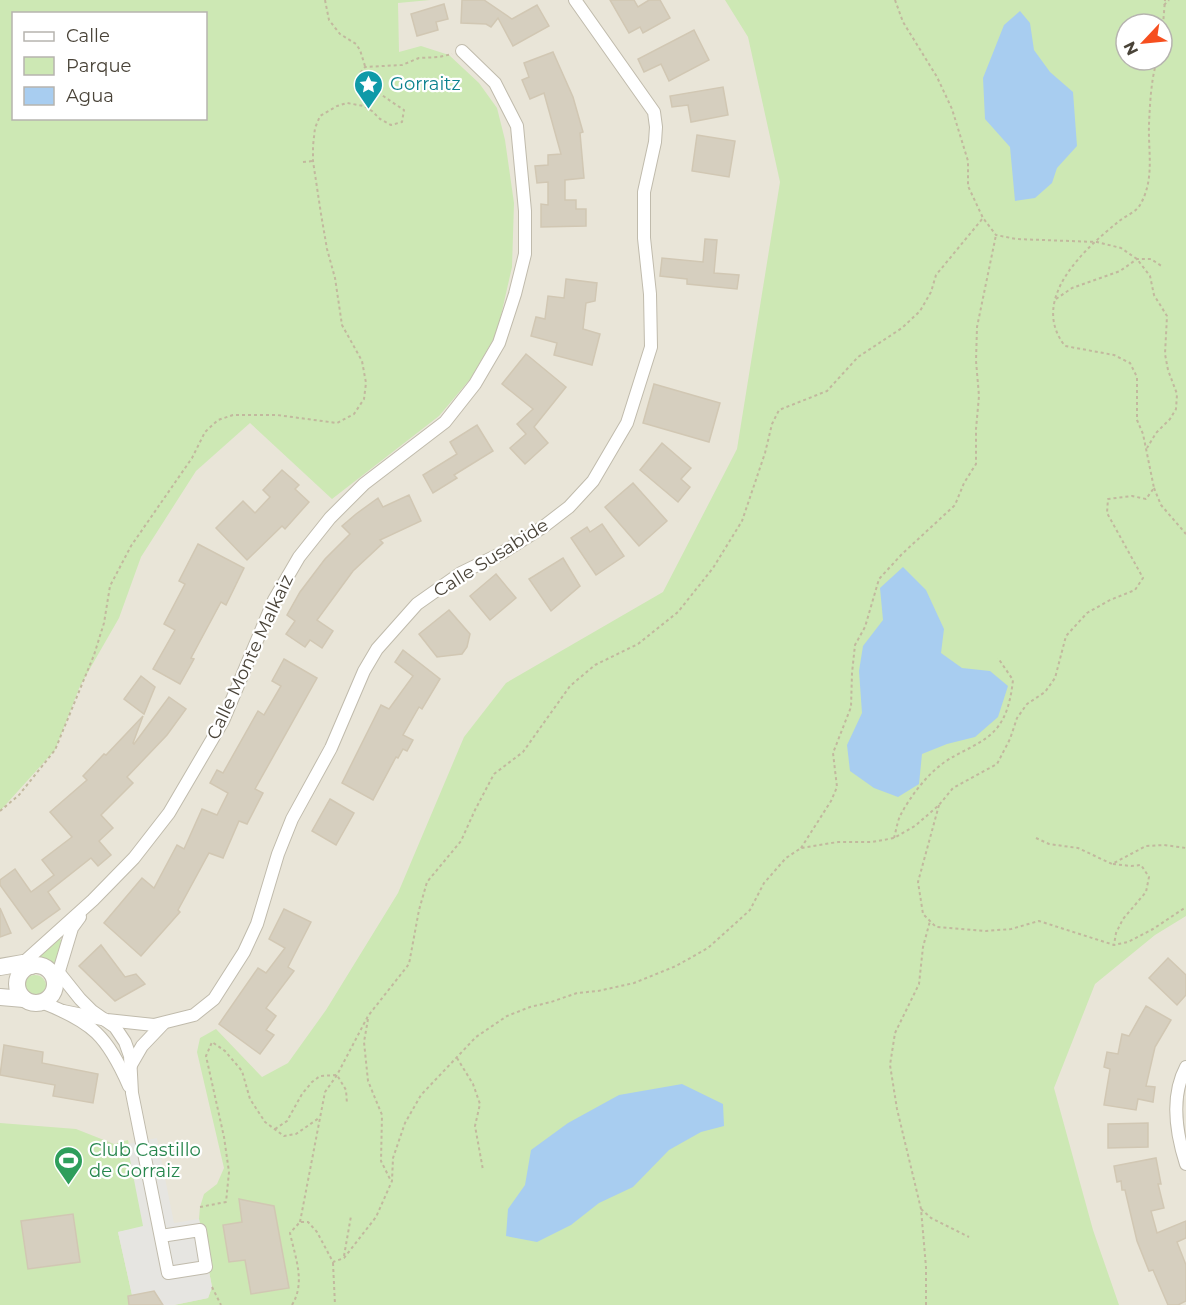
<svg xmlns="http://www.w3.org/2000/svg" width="1186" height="1305" font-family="Montserrat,sans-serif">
  <rect width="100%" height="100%" fill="#f5f2ea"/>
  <path fill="#e9e5d8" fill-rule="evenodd" d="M0,0H1186V1305H0ZM14,14H206V118H14ZM1126,24H1162V60H1126Z"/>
  <g fill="#cde8b4" fill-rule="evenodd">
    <path d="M0,0H430L398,3L399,52L421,46L449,55L479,83L497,108L505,140L514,203L512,267L497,333L471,378L439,416L332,499L250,423L196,471L141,557L119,618L80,686L55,750L0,811ZM14,14H206V118H14Z"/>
    <path d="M725,0H1186V916L1155,935L1095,984L1054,1088L1093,1230L1119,1305H174L208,1298L212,1287L199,1219L200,1207L204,1194L217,1184L224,1168L197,1052L200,1038L216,1029L262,1077L288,1063L326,1010L398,893L464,737L506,683L663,592L737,449L780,182L748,37ZM1126,24H1162V60H1126Z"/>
    <polygon points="56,938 60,939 63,943 56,966 38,958"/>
    <circle cx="35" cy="986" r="11"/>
    <polygon points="0,1123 76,1129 114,1144 128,1140 144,1227 118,1232 132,1295 128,1296 129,1305 0,1305"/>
  </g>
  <polygon fill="#e6e5e1" points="157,1138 174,1223 199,1219 212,1287 208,1298 174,1305 163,1305 154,1291 132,1295 118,1232 143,1226 127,1144"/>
  <g fill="#a8cdf0">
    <polygon points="1020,11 1030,23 1034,50 1050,72 1073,92 1077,146 1057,168 1052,183 1035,198 1015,201 1010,147 985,119 983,78 1004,25"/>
    <polygon points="903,567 926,590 944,629 941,653 962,668 990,671 1008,686 998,717 975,737 947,744 922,754 919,784 898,797 874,788 850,771 847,745 862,713 859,671 863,646 883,620 880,588"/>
    <polygon points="682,1084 723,1104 724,1126 701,1132 669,1150 633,1187 599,1203 571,1225 537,1242 506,1236 508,1209 525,1185 531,1150 568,1123 619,1095"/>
  </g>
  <g fill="#d6cfbf" stroke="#d1c7b3" stroke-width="1.5">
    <polygon points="462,0 484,0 512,19 537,5 549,26 513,46 498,18 491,27 486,24 461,23"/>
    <polygon points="610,0 634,0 638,7 649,0 660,0 670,18 643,33 640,27 629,33"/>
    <polygon points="444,4 448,19 436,22 438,30 417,36 411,14"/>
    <polygon points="694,30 709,60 669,81 661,64 644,72 638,59"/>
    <polygon points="553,52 573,97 583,132 580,133 584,178 565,180 565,200 576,200 576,209 586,209 586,226 541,227 541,204 548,205 548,182 537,183 535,166 548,165 548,155 561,154 544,93 530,99 522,80 529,77 524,63"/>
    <polygon points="723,87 728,115 691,122 688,105 672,107 670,96"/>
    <polygon points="697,135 735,141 729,177 692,171"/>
    <polygon points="705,239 717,240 714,273 739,275 737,289 687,284 687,279 660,276 662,258 703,262"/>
    <polygon points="566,279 597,283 595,301 586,303 583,329 600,334 592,365 554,355 557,343 531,336 536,317 545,319 548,296 564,298"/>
    <polygon points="526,354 566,387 534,427 548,443 525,464 510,448 526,434 517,424 533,409 502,384"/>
    <polygon points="654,384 720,403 709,442 643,423"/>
    <polygon points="477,425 493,451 454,475 457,478 433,493 423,475 457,454 450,442"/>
    <polygon points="662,443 691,468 681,479 690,487 678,502 640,470"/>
    <polygon points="282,470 299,485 295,489 309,502 285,529 282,526 247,560 216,528 243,501 255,513 270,497 263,490"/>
    <polygon points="633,483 667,521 639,546 605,507"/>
    <polygon points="409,495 421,521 380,540 383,543 353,571 317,620 333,631 322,648 310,640 305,647 286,634 295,621 287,615 300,592 325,559 350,534 342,526 356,514 378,498 383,507"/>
    <polygon points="602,524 624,556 596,575 571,538 587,527 590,532"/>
    <polygon points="198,544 244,568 226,605 221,602 191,658 194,659 180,684 153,669 175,630 164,624 185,584 179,581"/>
    <polygon points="563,558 580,586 551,611 529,579"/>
    <polygon points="496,574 516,598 490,620 470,596"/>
    <polygon points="449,610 470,634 467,647 462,654 437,657 419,634"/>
    <polygon points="403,650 440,679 422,709 419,707 403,735 413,740 407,751 403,749 398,758 396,757 373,800 342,783 381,705 389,709 413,676 395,662"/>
    <polygon points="284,659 317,678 255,789 263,793 247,824 239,821 223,858 209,853 178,910 180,912 141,956 104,923 142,878 154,888 177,845 184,849 202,809 217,815 228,793 210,783 217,770 223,773 258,711 264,715 281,686 272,681"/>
    <polygon points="141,676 155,687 144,714 124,699"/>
    <polygon points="169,697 186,709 167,735 127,777 133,783 101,815 113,828 99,841 111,855 98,866 91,858 48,892 60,909 32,929 0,885 0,880 15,869 31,892 54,875 42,860 72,837 50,812 87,780 83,776 104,754 106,755 143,716 133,743 134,744"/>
    <polygon points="330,799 354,813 336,845 312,831"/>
    <polygon points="0,908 11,933 0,937"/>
    <polygon points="284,909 311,922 288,967 294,971 266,1008 276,1016 266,1030 274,1035 260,1054 219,1024 258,968 266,973 285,948 269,939"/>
    <polygon points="101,945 125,977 136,974 145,984 115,1001 79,966"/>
    <polygon points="1168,958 1186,975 1186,995 1177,1005 1149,978"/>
    <polygon points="1146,1006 1171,1020 1155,1047 1146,1086 1155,1087 1153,1102 1138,1099 1136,1110 1104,1105 1110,1069 1104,1067 1107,1052 1118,1054 1122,1034 1129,1036"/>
    <polygon points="4,1045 43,1052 42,1063 98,1074 93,1103 53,1096 55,1085 0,1075"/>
    <polygon points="1148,1123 1148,1147 1108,1148 1108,1124"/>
    <polygon points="1156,1158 1161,1184 1158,1184 1164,1208 1151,1211 1157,1233 1186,1221 1186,1238 1177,1242 1186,1265 1186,1301 1178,1305 1168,1305 1153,1270 1149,1271 1137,1241 1125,1190 1122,1190 1121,1181 1117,1182 1114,1166"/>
    <polygon points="239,1199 274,1206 289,1288 251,1294 245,1260 229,1262 223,1225 242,1222"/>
    <polygon points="73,1214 80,1262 28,1269 21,1221"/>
    <polygon points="154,1291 163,1305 129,1305 128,1296"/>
  </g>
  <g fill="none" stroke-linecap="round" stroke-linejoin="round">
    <defs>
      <g id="minor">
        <polyline points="41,966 60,974 80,999 92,1011 115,1027 125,1042 130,1056 132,1093 168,1273 206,1267 200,1230 161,1236"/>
        <polyline points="22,969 23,963 93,900 134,858 169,813 223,721 274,600 299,557 330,518 364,484 445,422 475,384 499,343 515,294 525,254 525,211 517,126 495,83 462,51"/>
        <polyline points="53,991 72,928 80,917"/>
        <path d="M41,1002C93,1022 107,1036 129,1086"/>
        <polyline points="63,1011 107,1020 154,1025 194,1015 214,999 244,952 257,924 278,854 292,819 331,748 364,671 377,649 417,604 461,573 502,553 543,527 569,507 593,481 627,423 651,347 650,294 644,238 644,192 655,142 656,127 654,112 575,0"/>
        <polyline points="131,1065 142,1046 163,1024"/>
        <path d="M1186,1067C1170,1097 1176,1133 1186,1164"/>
      </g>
      <g id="tertiary">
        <circle cx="36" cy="984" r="19"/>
        <polyline points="0,967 23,963 31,966"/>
        <polyline points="0,997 24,999"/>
      </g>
    </defs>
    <use href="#minor" stroke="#c0bbac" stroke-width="14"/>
    <use href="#tertiary" stroke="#c0bbac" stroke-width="18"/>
    <g stroke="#c2b89e" stroke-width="2" stroke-dasharray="3 3" stroke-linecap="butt">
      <polyline points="325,0 329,20 340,34 356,44 360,50 365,66"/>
      <polyline points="895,0 903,22 937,77 952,109 968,161 968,186 983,218 996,235 1016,239 1097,242 1121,248 1137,259 1150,276 1154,295 1167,316 1165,354 1168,370 1177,394 1176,409 1170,419 1156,433 1147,448"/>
      <polyline points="1164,5 1169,0"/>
      <polyline points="1162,37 1165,0"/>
      <polyline points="303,162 313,161"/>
      <polyline points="1056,299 1072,288 1120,271 1137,259 1151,259 1163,267"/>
      <polyline points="1154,488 1161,505 1186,534"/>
      <polyline points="939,805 918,882 923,914 936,927 986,931 1011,929 1039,921 1114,945 1128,942 1153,929 1186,907"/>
      <path d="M0,811L19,795L55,750L94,655L104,623L110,586L131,546L192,458L205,432L218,420L233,415H277L337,423L354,414L364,399L366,383L362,361L342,325L335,278L327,249L321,214L313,161V146L315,128L320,116L337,106L347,103L364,106L372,111L380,119L391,125L402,122L404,110C389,100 368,87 360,73L365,67L402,65L419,58L439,57L452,54"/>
      <path d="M894,838C896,831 897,823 900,816C911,795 930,770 951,758C966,749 986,742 997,728C1008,714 1011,697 1013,680L998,658"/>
      <polyline points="1036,838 1049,844 1078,848 1112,864 1146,846 1164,845 1186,848"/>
      <polyline points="801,848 831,801 837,787 833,753 851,707 852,673 855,645 865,627 879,579 902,554 955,505 964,483 976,464 976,429 979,396 976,361 977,327 996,235"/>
      <polyline points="1113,864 1131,866 1141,865 1149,877 1146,892 1123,919 1116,933 1114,945"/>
      <polyline points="368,1019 364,1042 368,1081 382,1115 381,1161 390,1179"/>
      <polyline points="457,1058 473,1084 480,1104 475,1126 483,1170"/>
      <polyline points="275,1129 287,1121 302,1094 312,1082 320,1076 337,1075 346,1090 347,1104"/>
      <polyline points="200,1207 226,1202 229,1172 224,1137 206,1056 212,1042 225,1051 242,1071 250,1099 265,1122 284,1136 296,1134 319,1118"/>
      <polyline points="921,1209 931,1218 969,1237"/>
      <polyline points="300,1222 325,1092 337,1075 368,1016 409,964 419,910 427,882 461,841 475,810 494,774 523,752 570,686 595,665 638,644 678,612 713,568 742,521 765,453 772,424 779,410 827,391 858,357 902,328 920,311 931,292 936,275 983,218"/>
      <polyline points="344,1256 351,1216"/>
      <polyline points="333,1263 335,1305"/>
      <polyline points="212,1287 221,1305"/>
      <path d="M292,1305C306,1282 295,1257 290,1233L300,1222H308L317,1232L333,1262L344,1258L376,1217L392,1181L393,1158L405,1123L421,1095L476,1037L507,1016L530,1007L551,1002L577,993L598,991L634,983L676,966L708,948L750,910L764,883L786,858L801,848L838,842H872L894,838L915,826L939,805L953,788L997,764L1010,739L1017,718L1027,704L1045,692L1055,678L1066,636L1087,613L1110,600L1135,590L1143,578L1107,513L1108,499L1132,496L1146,499L1154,488L1143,434L1137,420V377L1130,363L1114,355L1065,346C1029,300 1083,250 1118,222C1125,216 1135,213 1140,205C1155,179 1148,152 1149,124C1150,103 1151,80 1157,60"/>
      <polyline points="926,1305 926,1267 921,1209 897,1109 890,1065 895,1033 919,984 923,947 930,921"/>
    </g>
    <use href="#minor" stroke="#fff" stroke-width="12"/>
    <use href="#tertiary" stroke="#fff" stroke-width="16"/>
  </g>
  <defs>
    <symbol id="sight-pin" viewBox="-11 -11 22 30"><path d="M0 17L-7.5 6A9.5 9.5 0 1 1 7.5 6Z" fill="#0f9aa8" stroke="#fff"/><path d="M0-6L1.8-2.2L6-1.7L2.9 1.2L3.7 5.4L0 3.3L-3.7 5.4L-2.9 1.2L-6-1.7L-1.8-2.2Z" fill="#fff"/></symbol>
    <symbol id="stadium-pin" viewBox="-11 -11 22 30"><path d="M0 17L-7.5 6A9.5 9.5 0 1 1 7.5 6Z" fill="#2e9e5b" stroke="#fff"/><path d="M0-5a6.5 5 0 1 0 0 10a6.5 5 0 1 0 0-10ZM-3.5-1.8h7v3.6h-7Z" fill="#fff"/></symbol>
  </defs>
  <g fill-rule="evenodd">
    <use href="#sight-pin" x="352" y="68" width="33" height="45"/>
    <use href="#stadium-pin" x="52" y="1144" width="33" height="45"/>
  </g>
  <g text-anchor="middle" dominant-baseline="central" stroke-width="4.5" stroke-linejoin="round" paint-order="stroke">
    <g font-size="18" fill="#0d838f" stroke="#fff" text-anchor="start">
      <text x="390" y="84">Gorraitz</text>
    </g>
    <g font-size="18" fill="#494338" stroke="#fff">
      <text transform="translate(491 558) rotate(-32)">Calle Susabide</text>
      <text transform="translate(250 657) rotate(-65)">Calle Monte Malkaiz</text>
    </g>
    <g font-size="18" fill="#27864d" stroke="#fff" text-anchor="start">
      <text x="89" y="1150">Club Castillo<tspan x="89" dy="21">de Gorraiz</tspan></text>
    </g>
  </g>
  <rect x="12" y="12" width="195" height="108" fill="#ffffff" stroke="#b6b4af" stroke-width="1.5"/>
  <rect x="24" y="32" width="30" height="9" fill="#ffffff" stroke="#b6b4af" stroke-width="1.5"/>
  <text x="66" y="42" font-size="18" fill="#494338">Calle</text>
  <rect x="24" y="57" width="30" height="18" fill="#cde8b4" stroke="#b6b4af" stroke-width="1.5"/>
  <text x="66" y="72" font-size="18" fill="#494338">Parque</text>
  <rect x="24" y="87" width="30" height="18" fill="#a8cdf0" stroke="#b6b4af" stroke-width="1.5"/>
  <text x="66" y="102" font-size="18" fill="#494338">Agua</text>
  <g transform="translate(1144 42) rotate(244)"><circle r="28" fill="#ffffff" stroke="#b6b4af" stroke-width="1.5"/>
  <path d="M0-4.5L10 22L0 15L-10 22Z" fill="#f64f1f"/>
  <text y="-9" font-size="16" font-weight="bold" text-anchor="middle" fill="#494338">N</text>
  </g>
</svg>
